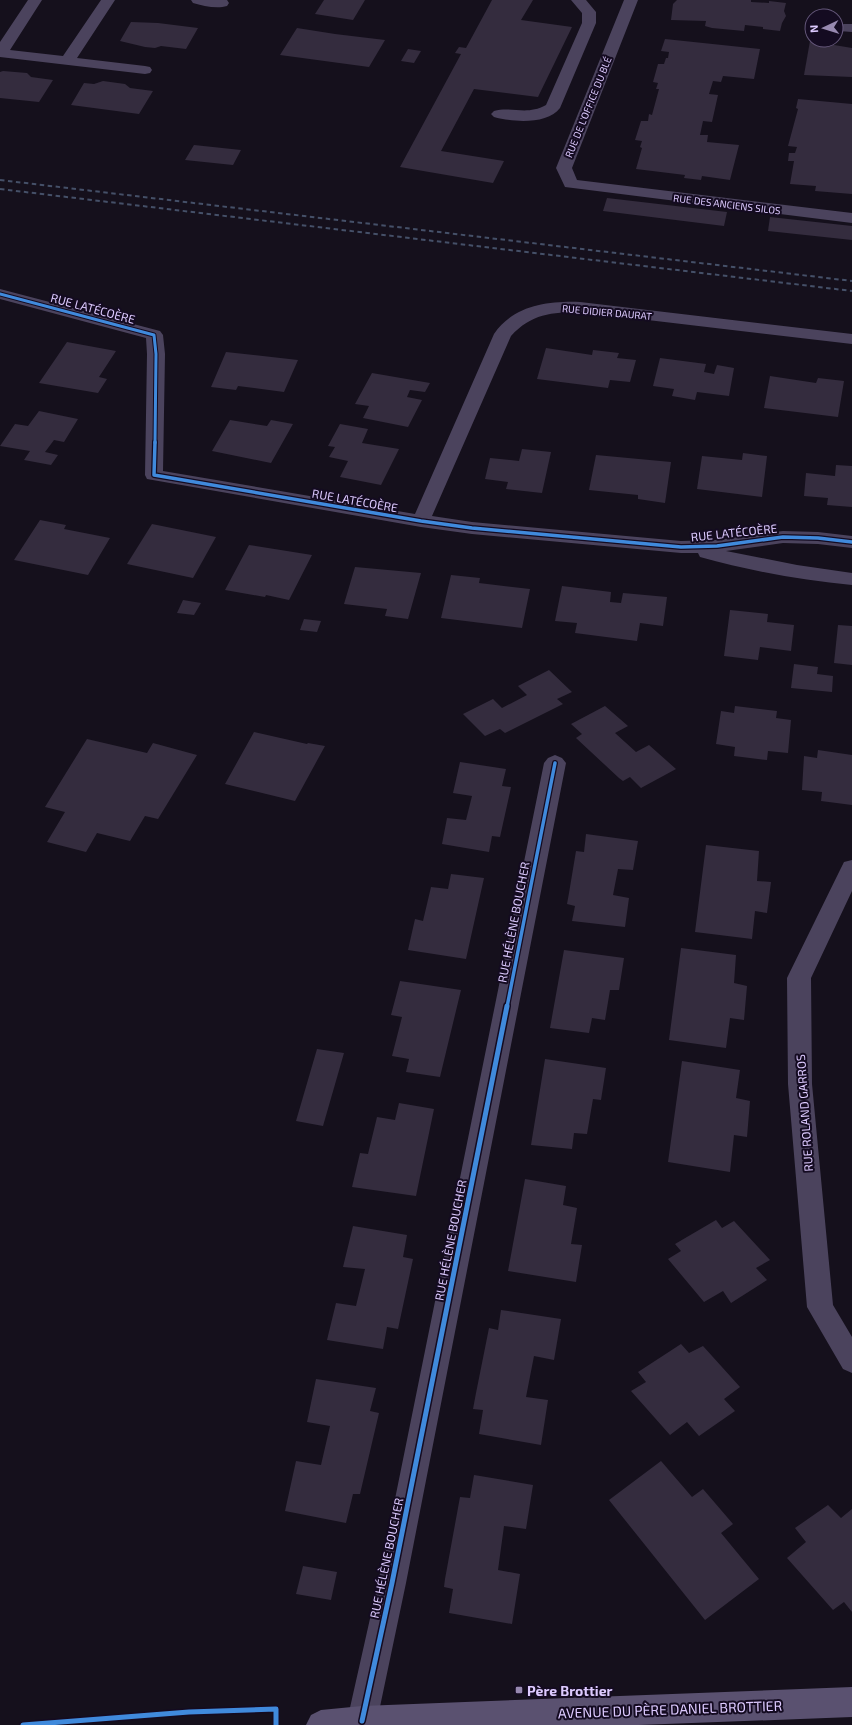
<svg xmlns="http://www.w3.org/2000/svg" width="852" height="1725" font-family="'Exo 2',sans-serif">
  <rect width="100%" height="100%" fill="#15101c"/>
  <g fill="#342c3e">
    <polygon points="324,0 365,0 353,20 315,14"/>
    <polygon points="492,0 533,0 521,20 572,27 538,97 474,89 441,151 504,161 493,183 400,167 461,54 455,53 459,47 466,48"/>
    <polygon points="677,0 751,0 751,2 769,3 769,1 786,3 784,11 786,16 782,23 780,31 763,29 763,27 745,25 744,31 712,28 705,26 706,21 671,20 673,4"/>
    <polygon points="131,22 158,23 198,28 186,49 161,46 155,48 145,47 120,41"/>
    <polygon points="297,28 335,34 385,40 369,67 280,55"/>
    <polygon points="665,39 760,49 754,79 723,76 721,82 713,81 709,94 718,95 712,122 703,121 700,135 708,135 707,142 739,145 730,180 702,176 701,180 684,178 685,175 636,169 642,148 640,147 642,141 635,140 641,121 648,121 649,114 652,115 659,89 656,89 658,83 653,82 658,64 664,64 666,58 668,58 669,52 661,51"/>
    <polygon points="810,41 852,48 852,77 804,75"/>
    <polygon points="408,49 421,51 414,63 401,61"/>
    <polygon points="3,71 27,73 31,77 53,80 39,102 0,98 0,72"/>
    <polygon points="103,81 125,84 130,88 153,91 139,114 71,105 84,83 94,84"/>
    <polygon points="798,99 852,104 852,194 815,191 816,186 790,184 794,161 788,161 789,153 795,153 797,147 788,146 798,109 796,108"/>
    <polygon points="194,145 241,150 233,165 185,160"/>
    <polygon points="607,198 727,212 724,226 603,211"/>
    <polygon points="770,217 852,226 852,240 768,231"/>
    <polygon points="67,342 116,351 99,377 107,379 98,393 39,383"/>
    <polygon points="546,348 592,355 593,350 619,353 617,358 636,360 630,382 610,380 608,388 537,379"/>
    <polygon points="226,352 298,360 284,392 238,386 236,390 211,387"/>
    <polygon points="660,358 706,364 704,372 714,374 717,365 734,368 729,396 697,392 695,400 672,396 674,389 653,386"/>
    <polygon points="372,373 430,383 425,392 410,390 407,397 422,400 408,427 363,418 369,406 355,404"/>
    <polygon points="770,376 816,383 818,378 844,381 838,417 764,408"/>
    <polygon points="39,411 78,419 64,442 54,440 45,452 58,455 51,465 24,460 30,451 0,446 15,424 28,426"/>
    <polygon points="230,420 267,426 271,420 293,424 271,463 212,451"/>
    <polygon points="340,424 368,429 362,443 399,449 381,485 340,477 348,461 329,457 335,447 328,446"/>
    <polygon points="522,449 551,452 542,493 506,489 508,482 485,479 490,458 519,461"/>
    <polygon points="743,453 767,456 762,497 697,489 702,456 742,460"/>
    <polygon points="596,455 671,462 665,503 638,499 638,495 589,490"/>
    <polygon points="836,465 852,466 852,507 827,505 828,498 804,496 806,473 835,476"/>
    <polygon points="40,520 66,525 64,529 110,538 88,575 14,560"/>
    <polygon points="152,524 216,537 193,578 127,564"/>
    <polygon points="249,545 312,555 289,600 266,595 265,597 225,590"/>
    <polygon points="355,567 421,573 408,619 385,616 387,609 344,604"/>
    <polygon points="451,575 480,578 479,583 530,589 522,628 441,618"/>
    <polygon points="562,586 611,592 610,602 621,603 623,593 667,597 663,626 640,623 637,641 575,633 577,623 555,621"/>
    <polygon points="183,600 201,603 194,615 177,613"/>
    <polygon points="730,610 768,614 767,622 794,625 791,651 760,647 758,660 724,656"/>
    <polygon points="304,619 321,621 317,632 300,630"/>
    <polygon points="838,625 852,626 852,665 834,663"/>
    <polygon points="794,664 818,667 817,674 833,676 832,692 791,688"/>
    <polygon points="549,670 572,692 557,699 563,704 505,733 500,729 485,736 463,714 493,699 502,708 527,695 518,686"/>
    <polygon points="605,706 628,726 615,733 636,752 649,745 676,769 641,788 630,777 623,781 619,778 576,738 582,734 571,724"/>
    <polygon points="735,706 777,711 776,718 791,720 788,753 768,751 767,760 734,756 735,747 716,744 721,711 734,713"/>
    <polygon points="254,732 307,744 308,743 325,746 295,801 225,784"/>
    <polygon points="87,739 147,753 153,743 197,755 158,819 145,816 130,841 97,833 86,852 47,842 65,812 45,807"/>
    <polygon points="818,750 852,755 852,805 821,801 822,792 802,790 804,756 817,758"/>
    <polygon points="460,762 506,769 502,786 511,787 510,792 500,837 492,836 489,852 442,844 447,818 466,820 472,796 453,793"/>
    <polygon points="586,834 638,841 633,870 618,869 613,895 629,898 625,927 572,921 575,906 567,904 569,893 576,851 584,852"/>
    <polygon points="706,845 759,851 757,881 771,882 767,913 755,911 752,939 695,932"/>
    <polygon points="451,874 484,878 466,959 408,950 415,919 423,921 431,887 448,889"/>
    <polygon points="681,948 736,955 734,983 747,986 744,1020 730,1018 726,1048 669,1040"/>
    <polygon points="564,950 624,958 619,990 610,990 605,1020 592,1018 589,1033 550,1028"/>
    <polygon points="400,981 461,990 440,1077 406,1072 409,1059 392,1056 402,1017 391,1015"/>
    <polygon points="317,1049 344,1053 323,1126 296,1121"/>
    <polygon points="545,1059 606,1068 601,1100 593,1099 587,1134 574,1133 572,1149 531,1145"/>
    <polygon points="682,1061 740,1070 736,1098 750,1101 747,1137 734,1135 730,1172 668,1162"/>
    <polygon points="399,1103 434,1109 416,1196 352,1187 360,1153 368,1154 377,1117 395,1120"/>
    <polygon points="525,1179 566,1186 563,1205 577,1208 571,1244 582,1245 576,1282 508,1271"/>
    <polygon points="716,1220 722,1228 734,1221 770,1260 756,1268 767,1280 731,1303 723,1291 704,1302 668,1259 681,1251 675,1244"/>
    <polygon points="353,1226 407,1235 403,1257 413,1259 398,1329 387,1327 383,1349 327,1340 336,1303 356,1306 365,1269 343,1267"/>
    <polygon points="501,1310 561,1319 554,1360 534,1356 526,1397 548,1400 541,1445 479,1434 483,1410 473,1409 476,1393 489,1328 498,1330"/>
    <polygon points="681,1344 689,1353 703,1346 740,1387 724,1399 735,1411 699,1436 687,1422 670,1435 631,1391 646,1382 638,1372"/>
    <polygon points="316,1379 376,1388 370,1411 379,1413 360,1494 353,1494 346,1523 285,1511 296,1461 321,1465 330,1426 307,1422"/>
    <polygon points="661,1461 692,1497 703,1489 733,1524 721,1533 759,1579 705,1620 609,1500"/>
    <polygon points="474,1475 533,1485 526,1529 504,1526 498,1570 520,1574 512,1624 449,1613 453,1589 444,1587 445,1579 460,1497 470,1498"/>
    <polygon points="828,1505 841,1518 852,1509 852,1612 844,1602 833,1610 787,1558 806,1542 795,1528"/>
    <polygon points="303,1566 337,1572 331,1600 296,1594"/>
  </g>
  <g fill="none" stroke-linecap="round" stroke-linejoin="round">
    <g fill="#4b435d" fill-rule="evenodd">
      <polygon points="28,0 42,0 10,50 63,56 101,0 115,0 77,58 145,66 150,67 152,70 150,73 145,74 0,57 0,42"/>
      <path d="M191,0H227L229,3L227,6C217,9 203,6 193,3Z"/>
      <path d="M571,0H586L596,12V23L560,108C548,125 511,122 494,117L491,114L494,111C512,106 526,116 546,105L582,23V13Z"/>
    </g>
    <g fill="#4b435d" fill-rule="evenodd">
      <polygon points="624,0 638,0 572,168 577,180 852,213 852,223 565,187 556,168"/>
      <polygon points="844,24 852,24 852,32 839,31 837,28 839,25"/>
      <path d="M0,289L160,331L163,335L165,354L163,471L415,514L494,334C514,305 548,301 580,302L852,334V344L580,312C552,312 531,314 511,336L432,516L472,522L681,541L717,540L783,531L818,532L852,536V548L818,544L783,543L726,551L797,565L852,573V585C801,580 750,571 700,557L698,553H681L472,534L421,527L147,479L145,475L147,354L146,338L0,299Z"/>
      <polygon points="555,755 562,758 566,763 406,1583 377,1721 375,1725 349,1725 347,1721 378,1583 544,763 548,758"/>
      <polygon points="852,860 852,891 811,978 812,1084 833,1305 852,1337 852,1373 843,1369 807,1307 788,1084 787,978 841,868 844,862"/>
    </g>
    <polygon fill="#5a5170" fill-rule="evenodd" points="852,1687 852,1717 639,1725 306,1725 311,1715 321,1710 362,1706"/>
    <g stroke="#455068" stroke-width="2" stroke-dasharray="4.5 3.5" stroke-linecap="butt">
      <polyline points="0,180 852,281"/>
      <polyline points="0,189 852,291"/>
    </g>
    <defs>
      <polyline id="cycleway-far2" points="0,294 154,335 156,354 155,443"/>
      <g id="cycleway-far1">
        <polyline points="155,442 154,475 421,521 472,528 681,547 717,546 783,537 818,538 852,542"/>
        <polyline points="507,1007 555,763"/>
      </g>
      <g id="cycleway">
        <polyline points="362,1721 392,1583 507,1006"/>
        <polyline points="23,1725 189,1712 276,1709 276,1725"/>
      </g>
    </defs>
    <use href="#cycleway-far2" stroke="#140b21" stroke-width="5"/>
    <use href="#cycleway-far1" stroke="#140b21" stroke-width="6"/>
    <use href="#cycleway" stroke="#140b21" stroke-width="8"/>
    <use href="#cycleway-far2" stroke="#408adc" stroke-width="3"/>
    <use href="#cycleway-far1" stroke="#408adc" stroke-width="3.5"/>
    <use href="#cycleway" stroke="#408adc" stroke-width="5"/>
  </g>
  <rect fill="#9789b0" stroke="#140b21" stroke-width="1.5" x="515" y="1686" width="8" height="8" rx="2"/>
  <g text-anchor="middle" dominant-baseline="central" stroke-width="4" stroke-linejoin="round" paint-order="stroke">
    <g font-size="10" fill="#ddcaff" stroke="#140b21">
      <text transform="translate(588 107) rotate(-68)">RUE DE L'OFFICE DU BLÉ</text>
      <text transform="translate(727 204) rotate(7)">RUE DES ANCIENS SILOS</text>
      <text transform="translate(607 312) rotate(5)">RUE DIDIER DAURAT</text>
    </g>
    <g font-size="12" fill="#ddcaff" stroke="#140b21">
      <text transform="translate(93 308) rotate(15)">RUE LATÉCOÈRE</text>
      <text transform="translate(355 500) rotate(10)">RUE LATÉCOÈRE</text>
      <text transform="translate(734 532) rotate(-6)">RUE LATÉCOÈRE</text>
      <text transform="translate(513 922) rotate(-79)">RUE HÉLÈNE BOUCHER</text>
      <text transform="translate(804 1113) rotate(-94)">RUE ROLAND GARROS</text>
      <text transform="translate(450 1240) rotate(-79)">RUE HÉLÈNE BOUCHER</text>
      <text transform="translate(386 1558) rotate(-78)">RUE HÉLÈNE BOUCHER</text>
    </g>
    <g font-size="14" font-weight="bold" fill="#ddcaff" stroke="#140b21" text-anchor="start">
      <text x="527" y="1690">Père Brottier</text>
    </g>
    <g font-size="14" fill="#ddcaff" stroke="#140b21">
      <text transform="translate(670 1709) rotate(-2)">AVENUE DU PÈRE DANIEL BROTTIER</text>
    </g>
  </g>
  <g transform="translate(824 28) rotate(266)"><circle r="19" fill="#140b21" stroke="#64577a"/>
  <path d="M0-3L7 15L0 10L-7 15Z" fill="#9789b0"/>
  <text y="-6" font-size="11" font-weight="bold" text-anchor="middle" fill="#ddcaff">N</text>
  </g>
</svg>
